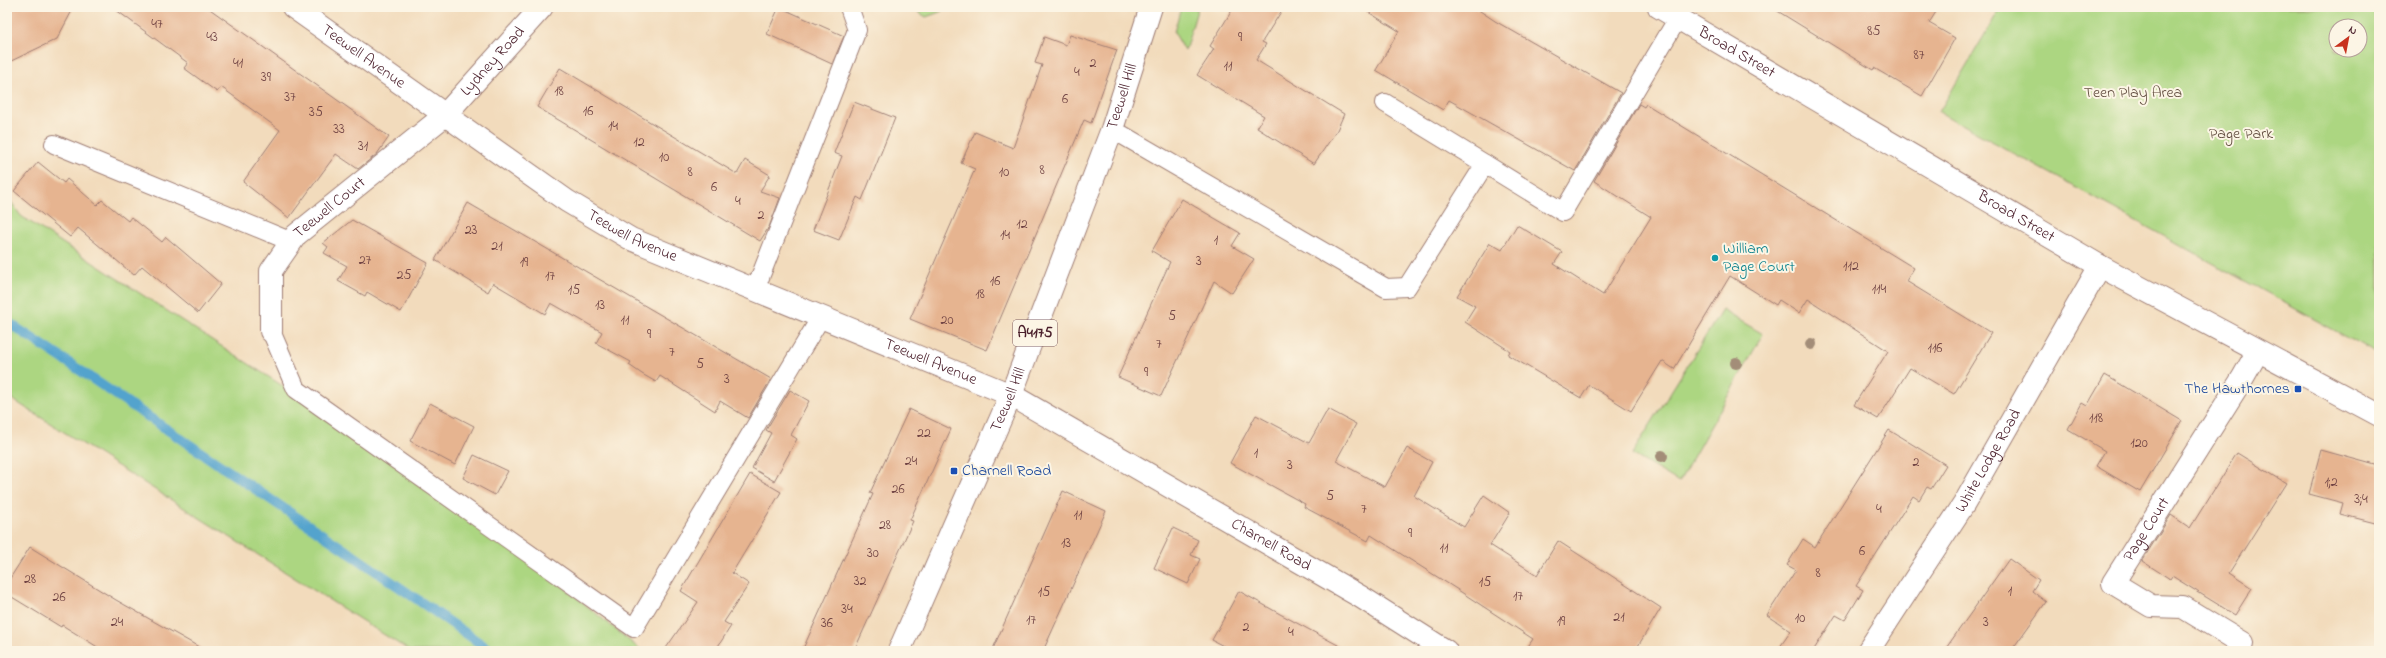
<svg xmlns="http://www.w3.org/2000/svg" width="2386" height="658" font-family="'Indie Flower',sans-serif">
  <rect width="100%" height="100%" fill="#fcf5e5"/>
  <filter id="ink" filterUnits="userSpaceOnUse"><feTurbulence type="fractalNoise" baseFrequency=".025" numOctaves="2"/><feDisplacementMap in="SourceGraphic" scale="8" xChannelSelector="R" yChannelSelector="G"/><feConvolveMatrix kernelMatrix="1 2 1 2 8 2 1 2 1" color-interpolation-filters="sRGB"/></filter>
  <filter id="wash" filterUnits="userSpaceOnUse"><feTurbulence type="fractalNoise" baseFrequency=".012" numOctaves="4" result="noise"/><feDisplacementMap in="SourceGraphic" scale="16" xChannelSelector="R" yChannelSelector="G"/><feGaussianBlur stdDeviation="0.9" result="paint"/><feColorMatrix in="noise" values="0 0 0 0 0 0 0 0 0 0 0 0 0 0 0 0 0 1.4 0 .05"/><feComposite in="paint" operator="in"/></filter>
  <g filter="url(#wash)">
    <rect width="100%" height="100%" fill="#f2dbbc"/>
    <g fill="#acd681" stroke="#7b7a56" fill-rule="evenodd">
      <polygon points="911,7 947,7 940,12 926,17"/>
      <polygon points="1181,7 1198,7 1185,51 1174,32"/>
      <path d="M2001,7H2379V355L1939,112ZM2336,26H2360V50H2336Z"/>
      <polygon points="7,196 21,216 369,442 516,548 642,651 410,651 7,396"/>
      <polygon points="1722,310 1763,334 1679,482 1632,454"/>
    </g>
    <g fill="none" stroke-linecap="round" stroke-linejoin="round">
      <path stroke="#53a3cd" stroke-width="10" d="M7,322C68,361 127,403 187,443C289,512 391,580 491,651"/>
    </g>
    <g id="blocks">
      <g fill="#e6b490">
        <polygon points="7,7 74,7 57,39 7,63"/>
        <polygon points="112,7 207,7 389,137 377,154 358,169 336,154 289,218 243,182 280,130 221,87 217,92 184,68 188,63"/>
        <polygon points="779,7 844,36 832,64 767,34"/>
        <polygon points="1234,7 1284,7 1262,42 1266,44 1256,60 1344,114 1337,130 1314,164 1257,128 1264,116 1197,75 1214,49 1210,46"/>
        <polygon points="1360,7 1474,7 1495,21 1621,93 1575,171 1449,100 1443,110 1376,70 1399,31"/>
        <polygon points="1771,7 1939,7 1929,23 1955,38 1922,96 1874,68 1873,70"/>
        <polygon points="1070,35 1117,50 1091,123 1084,120 987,350 910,319 975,169 961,163 975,132 1013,148 1042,65 1035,63 1044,37 1066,45"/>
        <polygon points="560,68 737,174 745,160 770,175 760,191 780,198 769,227 760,241 537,107"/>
        <polygon points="854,102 895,118 862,200 857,197 839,240 813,230 842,156 834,153"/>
        <polygon points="1639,104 1644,107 1646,104 1914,268 1906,281 1991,333 1954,394 1910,368 1878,419 1854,405 1888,351 1808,299 1799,313 1779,300 1776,305 1730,276 1674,369 1662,361 1631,411 1589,385 1581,398 1508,355 1510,351 1465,322 1475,306 1457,296 1490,243 1502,250 1517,225 1562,252 1554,264 1603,295 1651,217 1594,181"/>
        <polygon points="38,162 64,183 67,179 97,205 102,200 128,221 131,217 162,242 166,237 221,284 198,313 142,266 134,275 78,228 70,237 14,191"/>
        <polygon points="1182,199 1240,233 1232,246 1254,259 1232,293 1214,281 1161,396 1118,377 1170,262 1152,251"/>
        <polygon points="468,203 771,379 748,418 720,401 715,411 660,376 656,382 642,374 629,365 631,362 596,343 602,332 551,303 545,314 493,283 488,292 435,260"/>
        <polygon points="352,220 428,263 401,312 367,292 365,296 338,281 347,266 324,253 328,247 323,243"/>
        <polygon points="2105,375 2182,421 2140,492 2096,466 2105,451 2068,429 2082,403 2087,406"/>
        <polygon points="790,390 809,401 791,435 797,439 774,481 752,468 771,433 766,430"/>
        <polygon points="430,403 474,426 455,465 410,441"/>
        <polygon points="909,409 951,429 910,520 913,521 854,651 802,651 873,494 870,493"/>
        <polygon points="1328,409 1356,424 1336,461 1385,487 1407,448 1432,462 1414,496 1464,527 1484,495 1510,513 1490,545 1537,575 1558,541 1661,608 1635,651 1525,651 1533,639 1458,590 1371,535 1368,541 1304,507 1305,504 1230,463 1256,415 1309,443"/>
        <polygon points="1889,430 1946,465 1931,489 1927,487 1919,500 1913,496 1856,586 1863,590 1845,620 1836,615 1813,651 1777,651 1791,631 1767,615 1796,570 1787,565 1803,539 1815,547"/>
        <polygon points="2321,450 2379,466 2379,524 2340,514 2343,503 2309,494"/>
        <polygon points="2237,453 2286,483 2229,573 2252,588 2235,615 2172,576 2170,579 2142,561 2171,515 2190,528"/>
        <polygon points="474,455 508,471 495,495 463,478"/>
        <polygon points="750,474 781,492 732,573 749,584 724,622 731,626 715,651 664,651 698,602 681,591"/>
        <polygon points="1063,491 1106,511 1072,587 1043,651 992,651"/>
        <polygon points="1173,528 1198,540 1191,555 1200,559 1188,584 1154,568"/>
        <polygon points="30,547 116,600 206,651 104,651 62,625 61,627 7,594 7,583"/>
        <polygon points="2009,559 2039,580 2032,591 2046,602 2011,651 1944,651"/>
        <polygon points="1239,591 1280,614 1349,651 1233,651 1212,640"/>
      </g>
    </g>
  </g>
  <g filter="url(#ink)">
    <use href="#blocks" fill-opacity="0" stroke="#9e7d74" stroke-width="1"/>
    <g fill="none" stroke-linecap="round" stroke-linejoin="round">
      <defs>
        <g id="service">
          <polyline points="1112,129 1386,288 1407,287 1485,164 1385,103"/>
          <polyline points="54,144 292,242"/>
          <polyline points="1485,164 1563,212 1678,18"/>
          <polyline points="755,290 857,30 849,7"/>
          <polyline points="271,331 296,389 634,628 821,317"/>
        </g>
        <g id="minor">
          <path id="s1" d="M293,7L567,201L631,239L1011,395L1361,597L1446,651"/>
          <path id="s2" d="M271,331V271L296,235L444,116L542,7"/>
          <path id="s3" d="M2242,643L2183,607L2151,606L2113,583L2242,379L2258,351"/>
          <path id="s4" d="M1868,651L1964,504L2100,266"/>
        </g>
        <g id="secondary">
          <path id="s5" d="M1659,7L2100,266L2379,415"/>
        </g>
        <g id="primary">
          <path id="s6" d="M899,651L1011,395L1112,129L1151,7"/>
        </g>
      </defs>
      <use href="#service" stroke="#9e7d74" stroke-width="20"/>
      <use href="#minor" stroke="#9e7d74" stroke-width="24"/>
      <use href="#secondary" stroke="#9e7d74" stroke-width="24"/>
      <use href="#primary" stroke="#9e7d74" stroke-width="24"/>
      <use href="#service" stroke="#fff" stroke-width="18"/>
      <use href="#minor" stroke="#fff" stroke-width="22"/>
      <use href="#secondary" stroke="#fff" stroke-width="22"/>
      <use href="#primary" stroke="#fff" stroke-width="22"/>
    </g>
    <g fill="#a38d78">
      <circle cx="1811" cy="344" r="6"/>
      <circle cx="1736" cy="363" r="6"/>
      <circle cx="1662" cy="456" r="6"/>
    </g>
  </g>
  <circle fill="#0f9aa8" stroke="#fcf5e5" stroke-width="1.5" cx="1715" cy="258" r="4"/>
  <g fill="#1a4fb4" stroke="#fcf5e5" stroke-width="1.5">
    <rect x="2294" y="385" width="8" height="8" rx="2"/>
    <rect x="950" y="467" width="8" height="8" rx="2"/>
  </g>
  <g text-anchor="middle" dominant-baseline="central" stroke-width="4" stroke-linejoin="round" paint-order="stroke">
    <g font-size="14" fill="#714444">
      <text x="157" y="24">47</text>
      <text x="1874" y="31">85</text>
      <text x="212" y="37">43</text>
      <text x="1240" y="37">9</text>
      <text x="1919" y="55">87</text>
      <text x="238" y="63">41</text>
      <text x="1093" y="63">2</text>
      <text x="1228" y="66">11</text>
      <text x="1077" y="72">4</text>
      <text x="266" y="77">39</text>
      <text x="559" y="91">18</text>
      <text x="290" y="97">37</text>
      <text x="1065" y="99">6</text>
      <text x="588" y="111">16</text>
      <text x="316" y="112">35</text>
      <text x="613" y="126">14</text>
      <text x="339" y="129">33</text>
      <text x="639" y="142">12</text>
      <text x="363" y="146">31</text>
      <text x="664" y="157">10</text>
      <text x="1042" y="170">8</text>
      <text x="690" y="172">8</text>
      <text x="1004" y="172">10</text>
      <text x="714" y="187">6</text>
      <text x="738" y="201">4</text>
      <text x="761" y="215">2</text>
      <text x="1022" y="224">12</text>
      <text x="471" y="230">23</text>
      <text x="1005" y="235">14</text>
      <text x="1216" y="240">1</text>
      <text x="497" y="246">21</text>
      <text x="365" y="260">27</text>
      <text x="1199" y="261">3</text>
      <text x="524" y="262">19</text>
      <text x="1851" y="266">112</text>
      <text x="404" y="275">25</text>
      <text x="550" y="276">17</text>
      <text x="995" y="281">16</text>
      <text x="1879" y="289">114</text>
      <text x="574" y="290">15</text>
      <text x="980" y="294">18</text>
      <text x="600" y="305">13</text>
      <text x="1172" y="316">5</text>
      <text x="625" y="320">11</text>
      <text x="947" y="320">20</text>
      <text x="649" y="334">9</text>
      <text x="1159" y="344">7</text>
      <text x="1935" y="348">116</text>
      <text x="672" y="352">7</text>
      <text x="700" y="364">5</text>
      <text x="1146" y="372">9</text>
      <text x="727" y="379">3</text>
      <text x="2096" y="418">118</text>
      <text x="924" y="433">22</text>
      <text x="2139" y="443">120</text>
      <text x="1256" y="453">1</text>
      <text x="911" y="461">24</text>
      <text x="1916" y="462">2</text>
      <text x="1290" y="465">3</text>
      <text x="2331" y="482">1;2</text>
      <text x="898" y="489">26</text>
      <text x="1330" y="496">5</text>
      <text x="2361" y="499">3;4</text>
      <text x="1364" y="509">7</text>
      <text x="1879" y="509">4</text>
      <text x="1078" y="515">11</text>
      <text x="885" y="525">28</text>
      <text x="1410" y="533">9</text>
      <text x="1066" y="543">13</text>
      <text x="1444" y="548">11</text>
      <text x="1862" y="551">6</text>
      <text x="873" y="553">30</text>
      <text x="1818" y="573">8</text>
      <text x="30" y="579">28</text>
      <text x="860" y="581">32</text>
      <text x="1485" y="582">15</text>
      <text x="2010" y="591">1</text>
      <text x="1044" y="592">15</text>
      <text x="1518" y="596">17</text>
      <text x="59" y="597">26</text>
      <text x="847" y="609">34</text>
      <text x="1619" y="617">21</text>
      <text x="1800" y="618">10</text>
      <text x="1031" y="620">17</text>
      <text x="1561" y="621">19</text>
      <text x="117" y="622">24</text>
      <text x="1986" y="622">3</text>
      <text x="827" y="623">36</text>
      <text x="1246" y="627">2</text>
      <text x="1291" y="632">4</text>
    </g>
    <rect fill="#fcf5e5" stroke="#7f5f63" stroke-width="1" x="1013" y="320" width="44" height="26" rx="3"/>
    <g font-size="15" font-weight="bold" fill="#4a1f2b">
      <text x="1035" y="333">A4175</text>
    </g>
    <g font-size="16" fill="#4a1f2b" stroke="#fcf5e5">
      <text stroke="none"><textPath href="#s5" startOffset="90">Broad Street</textPath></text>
      <text stroke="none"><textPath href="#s1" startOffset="86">Teewell Avenue</textPath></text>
      <text stroke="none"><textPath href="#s2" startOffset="367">Lydney Road</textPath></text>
      <text stroke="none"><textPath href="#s6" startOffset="598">Teewell Hill</textPath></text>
      <text stroke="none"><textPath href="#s2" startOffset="147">Teewell Court</textPath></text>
      <text stroke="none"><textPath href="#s5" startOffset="414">Broad Street</textPath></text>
      <text stroke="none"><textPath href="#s1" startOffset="410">Teewell Avenue</textPath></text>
      <text stroke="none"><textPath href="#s1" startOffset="734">Teewell Avenue</textPath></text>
      <text stroke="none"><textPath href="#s6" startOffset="274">Teewell Hill</textPath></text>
      <text stroke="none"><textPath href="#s4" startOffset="225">White Lodge Road</textPath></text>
      <text stroke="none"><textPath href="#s3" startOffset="209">Page Court</textPath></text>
      <text stroke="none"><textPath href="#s1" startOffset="1121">Charnell Road</textPath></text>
    </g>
    <g font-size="16" fill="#624d40" stroke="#fcf5e5">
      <text x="2133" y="93">Teen Play Area</text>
      <text x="2241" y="134">Page Park</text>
    </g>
    <g font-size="16" fill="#0d838f" stroke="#fcf5e5" text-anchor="start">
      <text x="1723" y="249">William<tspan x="1723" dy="18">Page Court</tspan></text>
    </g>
    <g font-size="16" fill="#164399" stroke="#fcf5e5" text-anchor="end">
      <text x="2290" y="389">The Hawthornes</text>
      <text x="962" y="471" text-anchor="start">Charnell Road</text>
    </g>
  </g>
  <rect width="2386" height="658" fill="none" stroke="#fcf5e5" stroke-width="24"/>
  <g transform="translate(2348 38) rotate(32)"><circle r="19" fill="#fcf5e5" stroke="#b59f9b"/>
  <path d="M0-3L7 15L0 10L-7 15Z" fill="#c8321e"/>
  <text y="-6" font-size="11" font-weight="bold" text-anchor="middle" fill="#4a1f2b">N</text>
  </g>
</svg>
